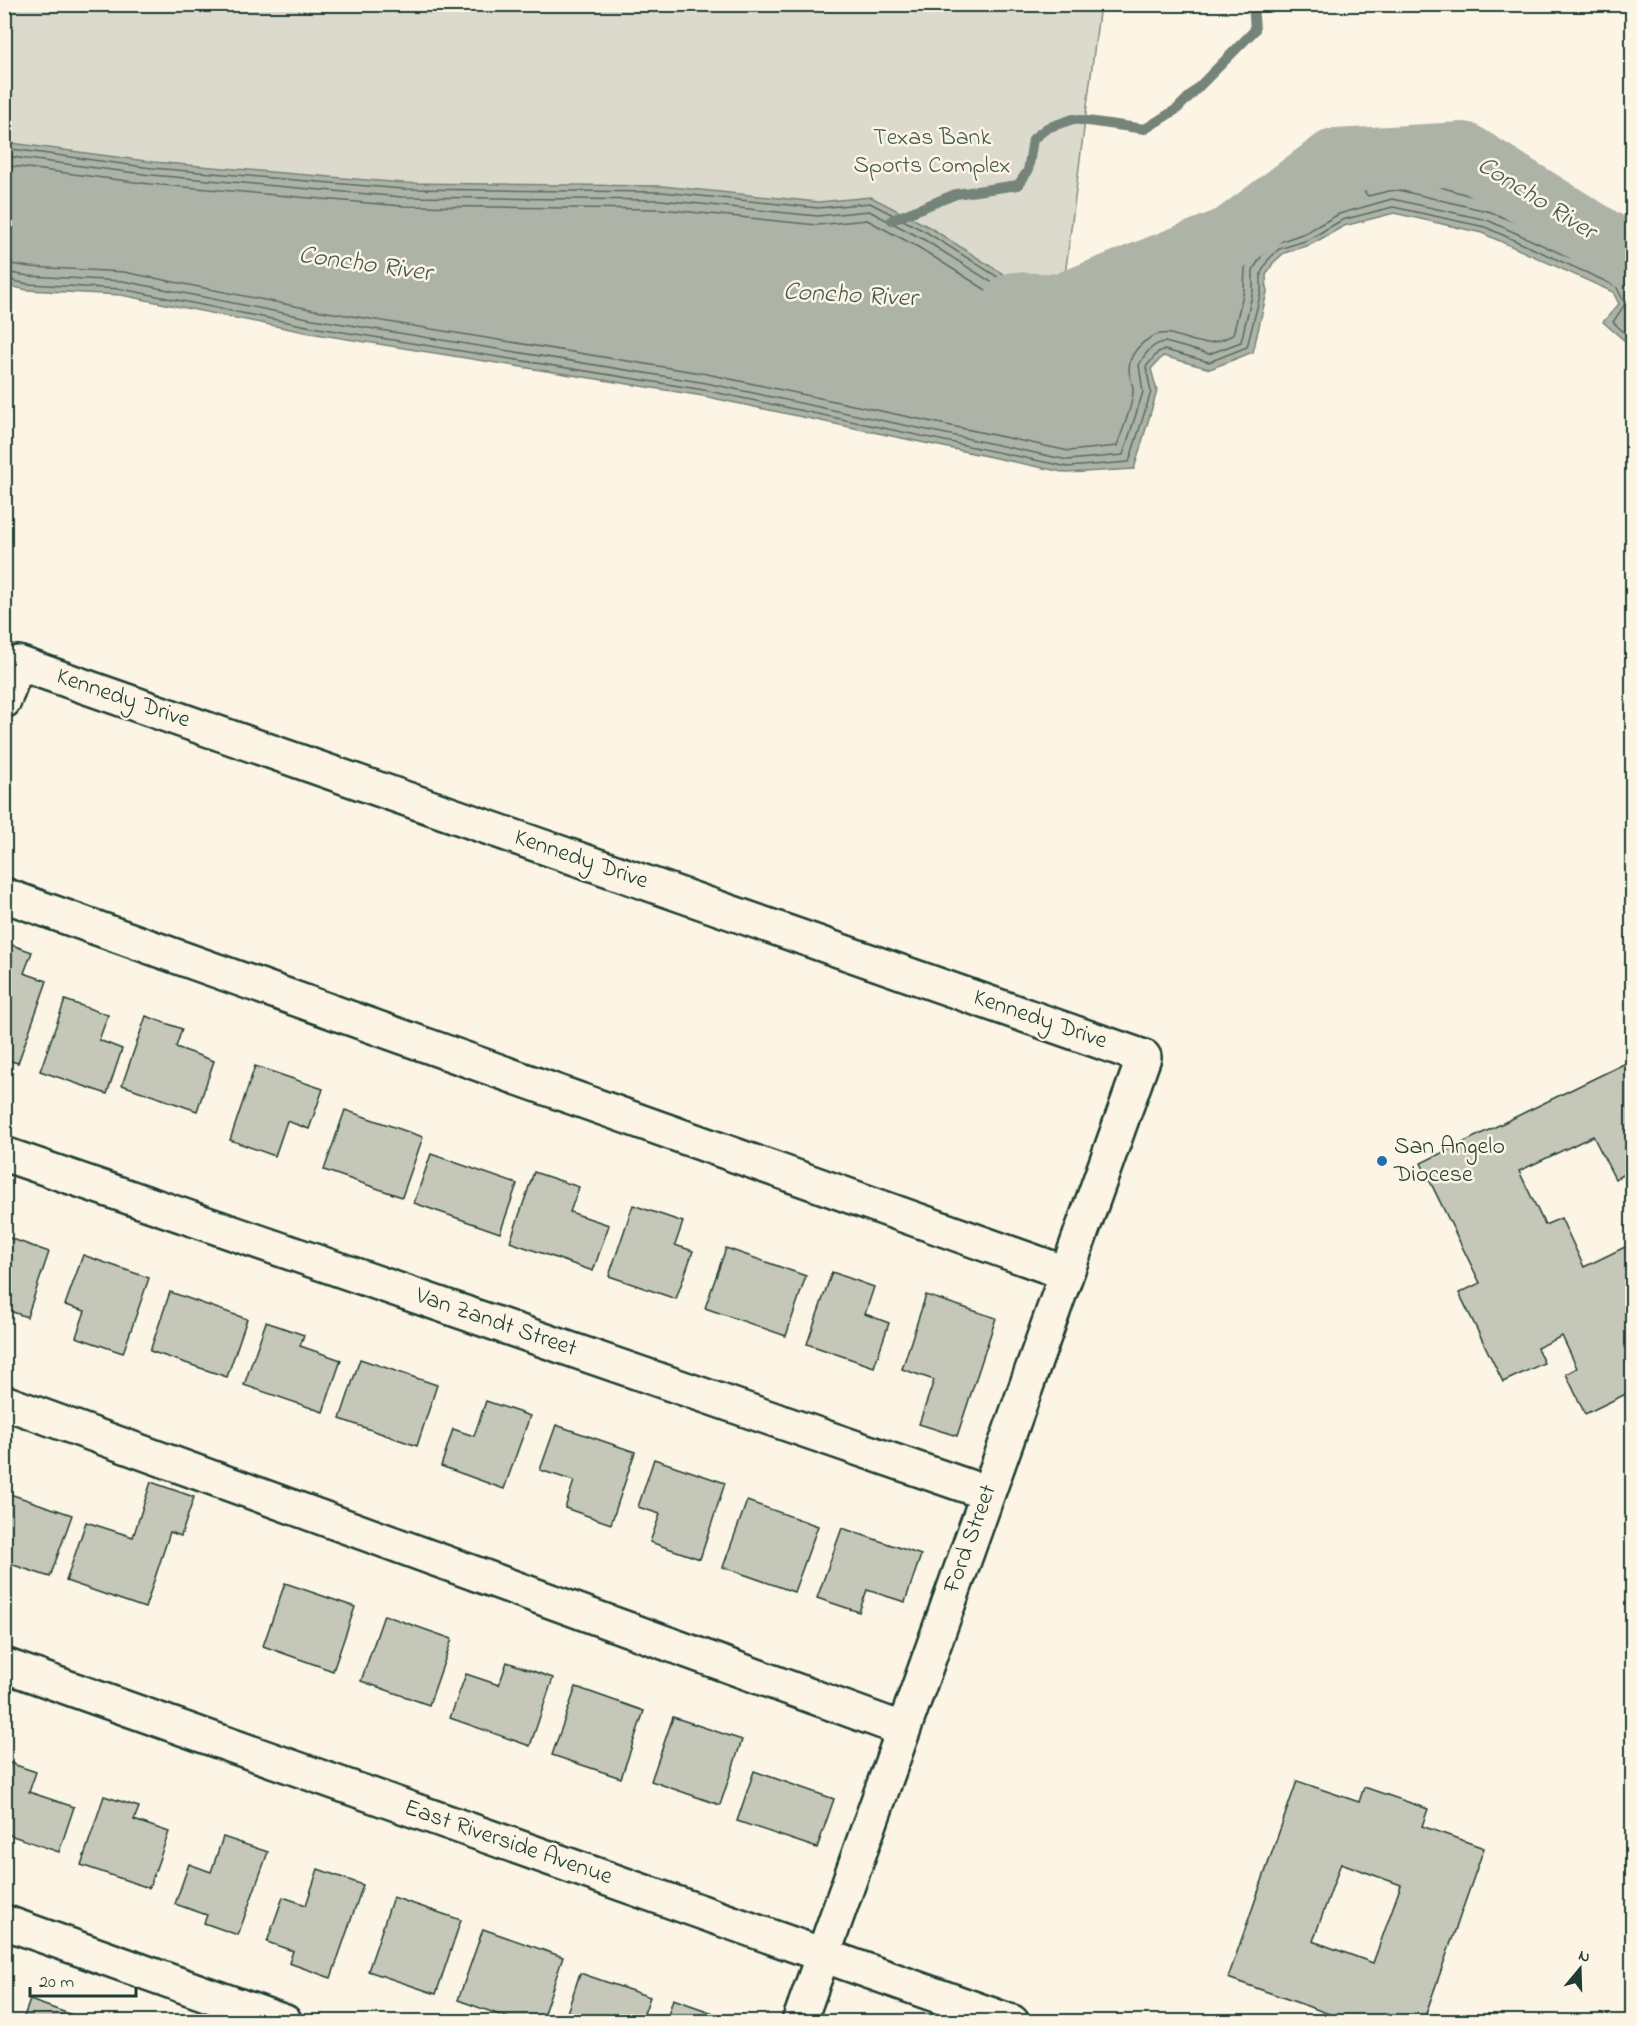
<svg xmlns="http://www.w3.org/2000/svg" width="1637" height="2026" font-family="'Indie Flower',sans-serif">
  <rect width="100%" height="100%" fill="#fcf5e5"/>
  <filter id="ink" filterUnits="userSpaceOnUse"><feTurbulence type="fractalNoise" baseFrequency=".0167" numOctaves="2"/><feDisplacementMap in="SourceGraphic" scale="12" xChannelSelector="R" yChannelSelector="G"/><feConvolveMatrix kernelMatrix="1 2 1 2 8 2 1 2 1" color-interpolation-filters="sRGB"/></filter>
  <g filter="url(#ink)">
    <polygon fill="#dcdacc" stroke="#7e8c80" stroke-width="1.5" points="4,5 1100,5 1061,306 5,205"/>
    <polygon fill="#aeb3a7" stroke="#758479" stroke-width="1.5" points="4,142 153,162 403,183 662,186 818,202 871,197 929,227 1036,295 1118,289 1261,211 1385,158 1438,162 1516,186 1632,239 1632,347 1603,322 1619,304 1613,292 1482,233 1394,213 1344,226 1310,245 1284,253 1273,263 1266,275 1267,292 1253,352 1210,369 1163,356 1151,369 1157,391 1134,469 1067,473 703,396 310,333 121,295 27,290 5,285"/>
    <g fill="none" stroke-linecap="round" stroke-linejoin="round">
      <g stroke="#586c62" stroke-width="1.5">
        <polyline points="4,148 152,168 403,189 662,192 818,208 870,203 926,232 1036,301 1120,294 1263,216 1387,164 1437,168 1514,192 1632,244"/>
        <polyline points="4,156 151,175 402,197 661,200 817,216 869,211 923,239 1029,306 1036,309 1122,301 1267,223 1388,172 1436,176 1511,199 1625,251 1632,252"/>
        <path d="M4,165L150,184L402,206L661,209L817,225L867,220L918,247L1024,314L1035,317L1125,310L1259,238L1263,240L1245,268L1244,290L1233,335C1203,349 1200,342 1171,334C1152,330 1129,350 1129,369C1129,377 1134,385 1133,392C1132,408 1122,431 1117,446L1069,451L707,374L315,310L124,272L30,267L4,263"/>
        <polyline points="1632,261 1621,259 1508,207 1434,185 1389,181 1364,192 1368,196 1389,191 1398,190 1491,212 1622,271 1632,280"/>
        <path d="M4,272L29,276L123,281L313,319L706,383L1068,460L1123,455L1143,392L1139,365C1144,355 1153,343 1165,342L1209,354L1241,342L1253,291V270L1262,255L1274,244L1305,233L1339,214L1392,199L1487,220L1619,280L1625,286L1632,302"/>
        <polyline points="4,279 28,284 122,289 312,327 704,390 1068,467 1129,462 1151,392 1146,367 1158,352 1165,350 1209,362 1247,347 1261,292 1261,273 1268,260 1279,249 1308,240 1342,220 1393,207 1485,227 1616,286 1625,304 1613,322 1632,340"/>
      </g>
      <polyline stroke="#758479" stroke-width="10" points="892,220 956,194 1018,185 1028,171 1033,139 1047,128 1073,119 1145,129 1177,109 1255,30 1253,4"/>
      <polyline stroke="#aeb3a7" stroke-width="64" points="1015,304 1061,306 1232,238 1335,161 1463,154 1632,259"/>
    </g>
    <g fill="#c5c7b9" stroke="#1f3d34" stroke-width="1.5" fill-rule="evenodd">
      <polygon points="9,944 32,952 24,973 47,981 18,1063 4,1059 4,956"/>
      <polygon points="65,1000 108,1015 99,1040 122,1049 107,1094 40,1071"/>
      <polygon points="146,1016 182,1029 176,1047 214,1061 197,1111 122,1085"/>
      <polygon points="1632,1060 1632,1170 1615,1179 1593,1136 1519,1171 1545,1225 1561,1218 1584,1267 1629,1245 1632,1252 1632,1391 1585,1414 1566,1374 1577,1368 1562,1336 1537,1348 1544,1363 1503,1382 1459,1293 1480,1283 1421,1163"/>
      <polygon points="255,1066 323,1089 309,1129 287,1121 275,1156 230,1140"/>
      <polygon points="345,1110 423,1137 402,1197 324,1170"/>
      <polygon points="431,1154 517,1184 500,1233 414,1203"/>
      <polygon points="534,1172 579,1187 570,1212 609,1225 593,1271 510,1242"/>
      <polygon points="633,1205 683,1222 675,1245 693,1251 676,1299 609,1276"/>
      <polygon points="4,1236 49,1252 27,1317 4,1309"/>
      <polygon points="726,1248 806,1276 786,1336 705,1308"/>
      <polygon points="83,1255 149,1278 123,1353 76,1337 85,1311 65,1305"/>
      <polygon points="832,1272 874,1287 865,1314 889,1323 874,1367 807,1344"/>
      <polygon points="170,1292 247,1319 227,1377 150,1351"/>
      <polygon points="926,1295 996,1318 957,1436 919,1424 934,1380 902,1369"/>
      <polygon points="266,1322 304,1335 300,1346 341,1360 323,1412 244,1385"/>
      <polygon points="360,1359 437,1385 417,1446 340,1419"/>
      <polygon points="486,1401 530,1416 504,1489 441,1466 453,1429 474,1436"/>
      <polygon points="556,1425 635,1452 611,1524 565,1508 574,1481 540,1470"/>
      <polygon points="654,1459 725,1483 700,1559 650,1542 660,1514 638,1507"/>
      <polygon points="151,1482 194,1497 181,1536 170,1532 145,1608 66,1581 86,1522 133,1537"/>
      <polygon points="4,1492 72,1515 50,1577 4,1562"/>
      <polygon points="747,1501 818,1526 794,1592 723,1567"/>
      <polygon points="842,1528 921,1555 905,1602 867,1590 859,1612 817,1598"/>
      <polygon points="285,1583 355,1607 333,1671 263,1646"/>
      <polygon points="384,1615 452,1639 429,1705 361,1681"/>
      <polygon points="507,1662 553,1678 530,1746 450,1718 466,1674 499,1685"/>
      <polygon points="576,1687 644,1711 621,1778 552,1755"/>
      <polygon points="673,1717 742,1740 720,1805 651,1781"/>
      <polygon points="4,1761 36,1772 29,1792 74,1807 59,1852 4,1833"/>
      <polygon points="754,1771 834,1799 817,1848 737,1821"/>
      <path d="M1297,1781L1359,1802L1364,1787L1428,1809L1422,1826L1484,1848L1423,2022H1352L1228,1978ZM1341,1863L1401,1885L1373,1963L1313,1941Z"/>
      <polygon points="104,1796 139,1807 134,1820 169,1832 149,1888 81,1865"/>
      <polygon points="223,1837 268,1852 238,1935 204,1923 207,1915 175,1904 189,1864 211,1872"/>
      <polygon points="318,1869 363,1885 331,1978 289,1963 293,1951 267,1942 283,1897 306,1905"/>
      <polygon points="393,1897 461,1920 436,1994 368,1971"/>
      <polygon points="483,1929 563,1957 541,2022 520,2022 458,2000"/>
      <polygon points="580,1973 650,1997 641,2022 564,2022"/>
      <polygon points="673,1999 739,2022 666,2022"/>
      <polygon points="30,2000 92,2022 22,2022"/>
    </g>
    <g fill="none" stroke-linecap="round" stroke-linejoin="round">
      <defs>
        <g id="minor">
          <polyline points="4,701 18,663 1144,1057 799,2022"/>
          <polyline points="4,895 1066,1273"/>
          <polyline points="4,1154 987,1493"/>
          <polyline points="4,1402 902,1729"/>
          <polyline points="4,1665 1012,2022"/>
          <polyline points="4,1922 285,2022"/>
        </g>
      </defs>
      <use href="#minor" stroke="#1f3d34" stroke-width="38"/>
      <use href="#minor" stroke="#fcf5e5" stroke-width="33"/>
    </g>
  </g>
  <circle fill="#1f6fb2" stroke="#fcf5e5" stroke-width="2" cx="1382" cy="1161" r="6"/>
  <g text-anchor="middle" dominant-baseline="central" stroke-width="5" stroke-linejoin="round" paint-order="stroke">
    <g font-size="24" fill="#455c52" stroke="#fcf5e5">
      <text x="932" y="138">Texas Bank<tspan x="932" dy="28">Sports Complex</tspan></text>
    </g>
    <g font-size="24" fill="#1f3d34" stroke="#fcf5e5">
      <text transform="translate(123 699) rotate(19)">Kennedy Drive</text>
      <text transform="translate(581 860) rotate(19)">Kennedy Drive</text>
      <text transform="translate(1040 1020) rotate(19)">Kennedy Drive</text>
      <text transform="translate(496 1323) rotate(19)">Van Zandt Street</text>
      <text transform="translate(971 1539) rotate(-70)">Ford Street</text>
      <text transform="translate(508 1843) rotate(19)">East Riverside Avenue</text>
    </g>
    <g font-size="24" fill="#1f3d34" stroke="#fcf5e5" text-anchor="start">
      <text x="1394" y="1147">San Angelo<tspan x="1394" dy="28">Diocese</tspan></text>
    </g>
    <g font-size="26" font-style="italic" fill="#435a51" stroke="#fcf5e5">
      <text transform="translate(1536 199) rotate(32)">Concho River</text>
      <text transform="translate(365 265) rotate(8)">Concho River</text>
      <text transform="translate(850 296) rotate(3)">Concho River</text>
    </g>
  </g>
  <rect width="1637" height="2026" fill="none" stroke="#fcf5e5" stroke-width="24"/>
  <rect x="12" y="12" width="1613" height="2002" fill="none" stroke="#1f3d34" stroke-width="2" filter="url(#ink)"/>
  <g transform="translate(1580 1969) rotate(19)" stroke="#fcf5e5" stroke-width="4.5" paint-order="stroke">
  <path d="M0-4.5L10 22L0 15L-10 22Z" fill="#1f3d34"/>
  <text y="-9" font-size="16" font-weight="bold" text-anchor="middle" fill="#1f3d34">N</text>
  </g>
  <path d="M30 1987v9h106v-9" fill="none" stroke="#1f3d34" stroke-width="3"/>
  <text x="39" y="1987" font-size="18" fill="#1f3d34" stroke="#fcf5e5" stroke-width="4.5" paint-order="stroke">20 m</text>
</svg>
